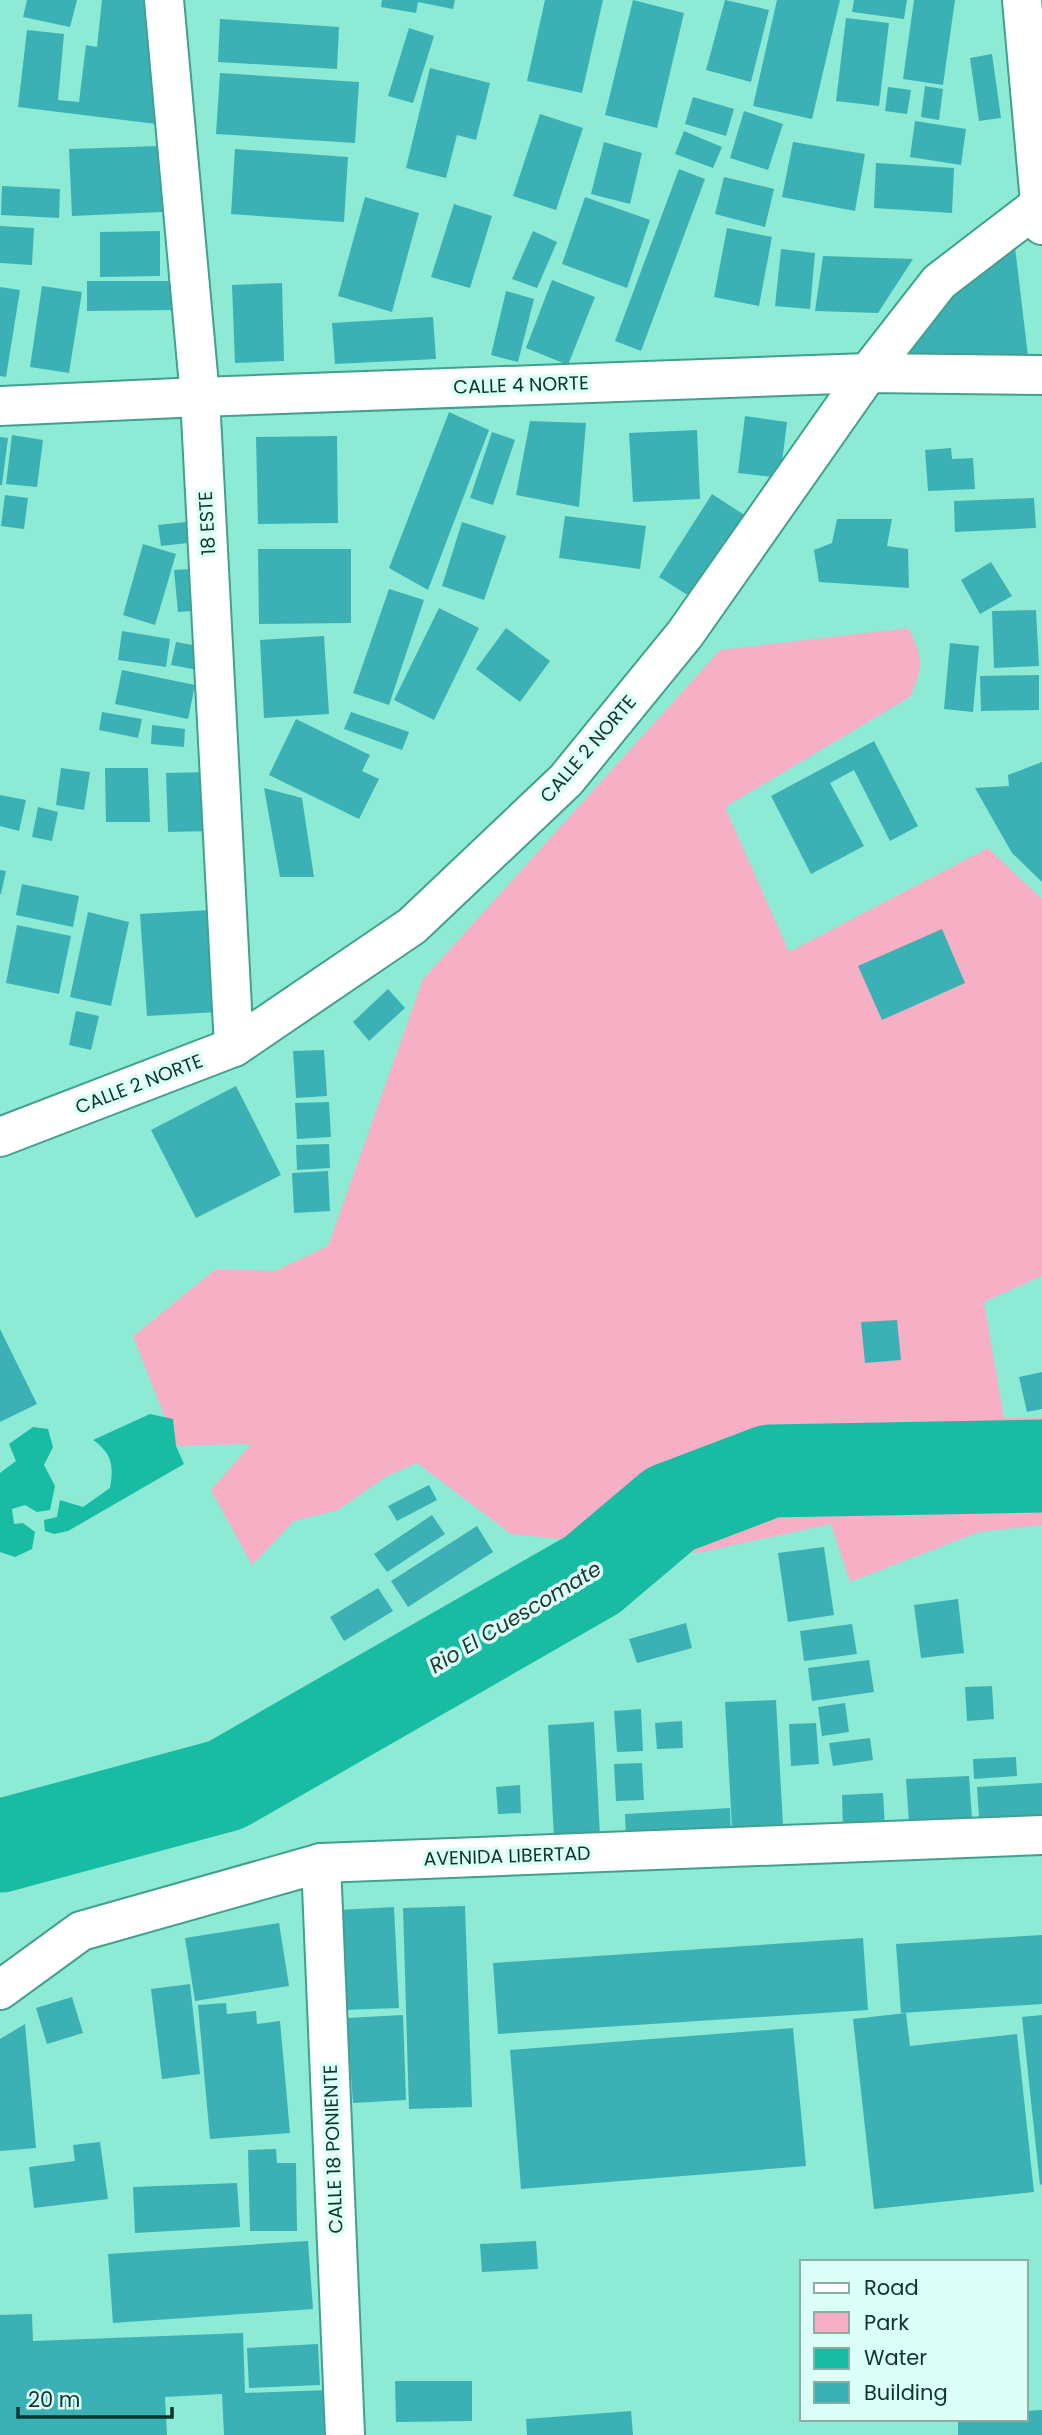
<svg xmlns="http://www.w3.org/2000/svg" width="1042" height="2435" font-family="Poppins,sans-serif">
  <rect width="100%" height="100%" fill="#8dead5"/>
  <path fill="#f7afc6" d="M909,628C923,661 924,664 910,697L725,807L789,952L988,848L1042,899V1276L984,1302L1004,1418L1042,1417V1525L979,1532L850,1582L831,1524L698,1553L511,1534L417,1463L387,1476L338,1510L294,1521L252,1565L211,1490L251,1444L176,1446L133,1336L216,1269L275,1271L328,1246L423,979L720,650Z"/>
  <g fill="#17bca3">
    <path d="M150,1414L173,1419L176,1446L184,1464L68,1531L54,1534L45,1531L44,1520L57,1517L60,1500L83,1507L110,1488C114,1466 112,1453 93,1440Z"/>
    <polygon points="33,1427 48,1429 53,1447 44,1465 55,1486 50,1510 37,1512 25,1505 12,1509 14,1524 23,1523 35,1532 32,1549 15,1557 0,1552 0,1473 16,1461 9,1444"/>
  </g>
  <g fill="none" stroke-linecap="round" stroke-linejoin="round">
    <polyline stroke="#17bca3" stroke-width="93" points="0,1846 226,1785 592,1575 670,1509 770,1471 1042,1466"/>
  </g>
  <g fill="#3cb1b5">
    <polygon points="27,0 77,0 70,27 23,17"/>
    <polygon points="102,0 148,0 156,124 18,107 27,30 64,34 58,100 79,102 86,45 97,47"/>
    <polygon points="382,0 455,0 453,9 418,2 416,13 381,7"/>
    <polygon points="545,0 603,0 582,93 527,81"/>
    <polygon points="633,0 684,13 657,128 605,115"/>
    <polygon points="725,0 769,10 751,82 706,70"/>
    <polygon points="777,0 840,0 812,119 753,106"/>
    <polygon points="854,0 907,0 904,19 852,12"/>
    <polygon points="914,0 955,0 943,85 903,79"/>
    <polygon points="846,18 889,23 879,106 836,101"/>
    <polygon points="220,19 339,27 337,69 218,62"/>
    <polygon points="409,28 434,36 413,103 388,96"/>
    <polygon points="992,54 1001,118 979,121 970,58"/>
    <polygon points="430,68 490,83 476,140 457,135 446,178 406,168"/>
    <polygon points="220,73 359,82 355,143 216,134"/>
    <polygon points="925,86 943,89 939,120 921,117"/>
    <polygon points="888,87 911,90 907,114 885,111"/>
    <polygon points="693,97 734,109 726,136 685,124"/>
    <polygon points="744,111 783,124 768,170 730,158"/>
    <polygon points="540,114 583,128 556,210 513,196"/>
    <polygon points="915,121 966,129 961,165 910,157"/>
    <polygon points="684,131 722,147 713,168 675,154"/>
    <polygon points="604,142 642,153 630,204 591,194"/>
    <polygon points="793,142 865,154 855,211 782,197"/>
    <polygon points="160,146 162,212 72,216 69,149"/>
    <polygon points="235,149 348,157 344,222 231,214"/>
    <polygon points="876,163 954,168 952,213 874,208"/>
    <polygon points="679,169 705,179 641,351 615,341"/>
    <polygon points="724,177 774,189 765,227 715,214"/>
    <polygon points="2,186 60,189 59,218 1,215"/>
    <polygon points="365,197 419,213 392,312 338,296"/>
    <polygon points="585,197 650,220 627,288 562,264"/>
    <polygon points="454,204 492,216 470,288 431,277"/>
    <polygon points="0,226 34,228 32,265 0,263"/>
    <polygon points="727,228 772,237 759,306 714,297"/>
    <polygon points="160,231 160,276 100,277 100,232"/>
    <polygon points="533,231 557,242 537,288 512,279"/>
    <polygon points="1015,247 1028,356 907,362 906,336 973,272"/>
    <polygon points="781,249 815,253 810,309 775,306"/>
    <polygon points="823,256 913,259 878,313 815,311"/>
    <polygon points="552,280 595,297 568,365 526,348"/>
    <polygon points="87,281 174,281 175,310 87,311"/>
    <polygon points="282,283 284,361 235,363 232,285"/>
    <polygon points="42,286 82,292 69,373 30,367"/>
    <polygon points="0,287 20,290 6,377 0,376"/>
    <polygon points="506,291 534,299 518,362 491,355"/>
    <polygon points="433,317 436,359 335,364 332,323"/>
    <polygon points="449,412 489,430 428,590 389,568"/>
    <polygon points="745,416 787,422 780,478 738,473"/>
    <polygon points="530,421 586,423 579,507 516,495"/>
    <polygon points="697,430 700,499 633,502 629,433"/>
    <polygon points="492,432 515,440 493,505 470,498"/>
    <polygon points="12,435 43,440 37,487 6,484"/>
    <polygon points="337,436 338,523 258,524 256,437"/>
    <polygon points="0,437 8,438 2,485 0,485"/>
    <polygon points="951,448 952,459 973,458 975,489 928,491 925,450"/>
    <polygon points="712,494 746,516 694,599 659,577"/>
    <polygon points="5,495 28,498 24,529 1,526"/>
    <polygon points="1034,498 1036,528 955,532 954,501"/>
    <polygon points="565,516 646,526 640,569 559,558"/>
    <polygon points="837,519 892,519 887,546 908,549 909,588 819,582 814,550 832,543"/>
    <polygon points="186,522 188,543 161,546 158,525"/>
    <polygon points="462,522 506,536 484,600 442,586"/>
    <polygon points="143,544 176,554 155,625 123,615"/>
    <polygon points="258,549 351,549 351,623 259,624"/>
    <polygon points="991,562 1012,596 980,614 961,580"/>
    <polygon points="190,569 194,611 178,612 174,570"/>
    <polygon points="389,589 424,600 389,705 353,693"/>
    <polygon points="439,608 479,628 434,720 394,700"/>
    <polygon points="1036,610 1039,666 994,668 992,611"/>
    <polygon points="506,628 550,661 520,702 476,669"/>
    <polygon points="122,631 170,639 166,667 118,660"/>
    <polygon points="324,636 329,714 264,718 260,640"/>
    <polygon points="176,642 203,647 198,670 171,665"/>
    <polygon points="950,643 979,646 973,712 944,709"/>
    <polygon points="122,670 195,685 188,719 115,704"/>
    <polygon points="1039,675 1039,710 981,711 980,676"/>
    <polygon points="102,712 142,719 138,738 99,730"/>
    <polygon points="351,712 409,732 402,750 344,729"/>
    <polygon points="296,719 370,755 362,771 379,779 359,819 269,775"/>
    <polygon points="152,725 185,729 184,747 151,744"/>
    <polygon points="874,741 918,826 890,841 854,770 830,783 864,846 811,874 771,796"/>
    <polygon points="1042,762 1042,882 1012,853 975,788 1009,786 1008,775"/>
    <polygon points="61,768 90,772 84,810 56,805"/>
    <polygon points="105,768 148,768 150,822 106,822"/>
    <polygon points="208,772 210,831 168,832 166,773"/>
    <polygon points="264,788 302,798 314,877 280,877"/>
    <polygon points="0,795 26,800 19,831 0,826"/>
    <polygon points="38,807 58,812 52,841 32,837"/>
    <polygon points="0,870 6,871 1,894 0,894"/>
    <polygon points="22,884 79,896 73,927 16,915"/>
    <polygon points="211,910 218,1012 147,1016 140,914"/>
    <polygon points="88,912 129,922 111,1006 70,997"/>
    <polygon points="17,925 71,936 59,994 6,983"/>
    <polygon points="942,929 965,983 882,1020 858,966"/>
    <polygon points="388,989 405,1008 369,1041 353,1022"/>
    <polygon points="76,1011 99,1016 91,1050 69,1045"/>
    <polygon points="324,1050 327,1096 296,1098 293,1051"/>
    <polygon points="236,1086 281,1175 196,1218 151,1130"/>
    <polygon points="329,1102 331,1137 297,1139 295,1103"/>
    <polygon points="329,1144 330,1168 297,1170 296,1145"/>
    <polygon points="328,1171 330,1211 294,1213 292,1173"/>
    <polygon points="897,1320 901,1360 865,1363 861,1322"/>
    <polygon points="0,1329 37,1404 0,1422"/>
    <polygon points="1042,1372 1042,1409 1027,1412 1019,1377"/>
    <polygon points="429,1485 437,1500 397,1521 388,1506"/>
    <polygon points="432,1515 445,1534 387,1572 374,1554"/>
    <polygon points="477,1526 493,1552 408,1607 391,1581"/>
    <polygon points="824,1547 834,1615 788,1622 778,1553"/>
    <polygon points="378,1588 393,1611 344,1641 330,1617"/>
    <polygon points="958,1599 964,1653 921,1658 914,1605"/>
    <polygon points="686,1623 692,1648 637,1663 629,1639"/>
    <polygon points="852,1624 857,1654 804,1661 800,1631"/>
    <polygon points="869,1660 874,1692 812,1701 808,1668"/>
    <polygon points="992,1686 994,1719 967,1721 965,1687"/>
    <polygon points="776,1700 783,1825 732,1827 725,1702"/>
    <polygon points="845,1703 849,1732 822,1736 818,1707"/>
    <polygon points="641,1709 643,1751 617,1752 614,1711"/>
    <polygon points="682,1721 683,1748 657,1749 655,1723"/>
    <polygon points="594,1722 600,1836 554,1838 548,1725"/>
    <polygon points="816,1723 819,1764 791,1766 789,1724"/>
    <polygon points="870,1738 873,1760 833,1766 829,1743"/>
    <polygon points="1016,1757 1017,1776 974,1779 973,1759"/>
    <polygon points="642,1763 644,1800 616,1801 614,1764"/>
    <polygon points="969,1776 972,1819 909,1823 906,1779"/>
    <polygon points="1042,1783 1042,1815 979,1817 977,1787"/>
    <polygon points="520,1785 521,1813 498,1814 496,1787"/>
    <polygon points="883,1793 885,1828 843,1831 842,1795"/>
    <polygon points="730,1808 731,1835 626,1841 625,1814"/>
    <polygon points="465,1906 472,2107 409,2109 403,1908"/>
    <polygon points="394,1907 399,2008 343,2010 339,1910"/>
    <polygon points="279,1923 289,1986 195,2001 185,1938"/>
    <polygon points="1042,1935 1042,2004 901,2013 896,1944"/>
    <polygon points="863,1938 868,2010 498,2034 493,1963"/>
    <polygon points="190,1984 200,2074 162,2079 151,1989"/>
    <polygon points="72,1997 83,2033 47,2044 36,2008"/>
    <polygon points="226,2003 227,2014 256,2011 257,2024 280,2021 290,2133 210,2139 198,2005"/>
    <polygon points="906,2013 910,2046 1017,2034 1034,2192 874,2209 853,2019"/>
    <polygon points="403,2015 406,2100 353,2103 347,2018"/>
    <polygon points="1042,2015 1042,2184 1040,2185 1022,2017"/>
    <polygon points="25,2024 36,2148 0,2151 0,2039"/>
    <polygon points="793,2028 806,2166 521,2189 510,2050"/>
    <polygon points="100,2142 108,2199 34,2208 29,2167 75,2161 73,2145"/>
    <polygon points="276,2149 277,2163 296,2163 297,2231 250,2231 248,2150"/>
    <polygon points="237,2183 240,2227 135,2233 133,2187"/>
    <polygon points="308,2241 313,2309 113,2323 108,2254"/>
    <polygon points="536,2241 538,2269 482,2272 480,2244"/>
    <polygon points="32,2314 33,2341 243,2333 245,2393 328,2390 330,2435 224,2435 222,2394 165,2397 167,2435 0,2435 0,2315"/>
    <polygon points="318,2344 320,2385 249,2388 247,2348"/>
    <polygon points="395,2381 472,2381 472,2421 396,2422"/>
    <polygon points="1042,2410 1042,2435 958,2435 958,2419 1026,2419 1026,2411"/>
    <polygon points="631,2411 633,2435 527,2435 526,2419"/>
  </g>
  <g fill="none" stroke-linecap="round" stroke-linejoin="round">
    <defs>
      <g id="minor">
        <polyline points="164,0 200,397 234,1047"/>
        <polyline points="1022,0 1042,225"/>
        <polyline points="0,406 200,397 868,373 1042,375"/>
        <polyline points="0,1137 234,1047 412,926 566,780 685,634 868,373 939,282 1042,203"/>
        <polyline points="321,1863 345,2435"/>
        <polyline points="0,1990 81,1931 321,1863 1042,1835"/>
      </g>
    </defs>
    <use href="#minor" stroke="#41a18e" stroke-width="42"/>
    <use href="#minor" stroke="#fff" stroke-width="38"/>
  </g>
  <g text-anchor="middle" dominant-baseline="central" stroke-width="7" stroke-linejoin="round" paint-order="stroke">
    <g font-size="19" fill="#0c352e" stroke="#dcfff6">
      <text transform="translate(521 385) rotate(-2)">CALLE 4 NORTE</text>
      <text transform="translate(207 523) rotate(-93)">18 ESTE</text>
      <text transform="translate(588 749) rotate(-49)">CALLE 2 NORTE</text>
      <text transform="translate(139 1084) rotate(-21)">CALLE 2 NORTE</text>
      <text transform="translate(507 1856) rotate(-2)">AVENIDA LIBERTAD</text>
      <text transform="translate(333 2149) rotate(-92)">CALLE 18 PONIENTE</text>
    </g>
    <g font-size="21" font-style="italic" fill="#203833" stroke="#dcfff6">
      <text transform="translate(515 1617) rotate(-31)">Rio El Cuescomate</text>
    </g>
  </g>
  <rect x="800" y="2260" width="228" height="161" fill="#dcfff6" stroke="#89aea6" stroke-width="2"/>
  <rect x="814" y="2283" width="35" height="10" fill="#ffffff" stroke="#89aea6" stroke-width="2"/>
  <text x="864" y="2295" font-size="21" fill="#0c352e">Road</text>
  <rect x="814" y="2312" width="35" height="21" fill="#f7afc6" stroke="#89aea6" stroke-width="2"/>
  <text x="864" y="2330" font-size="21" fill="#0c352e">Park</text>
  <rect x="814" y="2348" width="35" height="21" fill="#17bca3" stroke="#89aea6" stroke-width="2"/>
  <text x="864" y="2365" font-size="21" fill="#0c352e">Water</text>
  <rect x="814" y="2382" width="35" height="21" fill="#3cb1b5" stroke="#89aea6" stroke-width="2"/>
  <text x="864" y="2400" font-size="21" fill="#0c352e">Building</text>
  <path d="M18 2407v10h154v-10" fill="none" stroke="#0c352e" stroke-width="3.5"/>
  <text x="28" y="2407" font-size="21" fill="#0c352e" stroke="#dcfff6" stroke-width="5" paint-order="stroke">20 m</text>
</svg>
